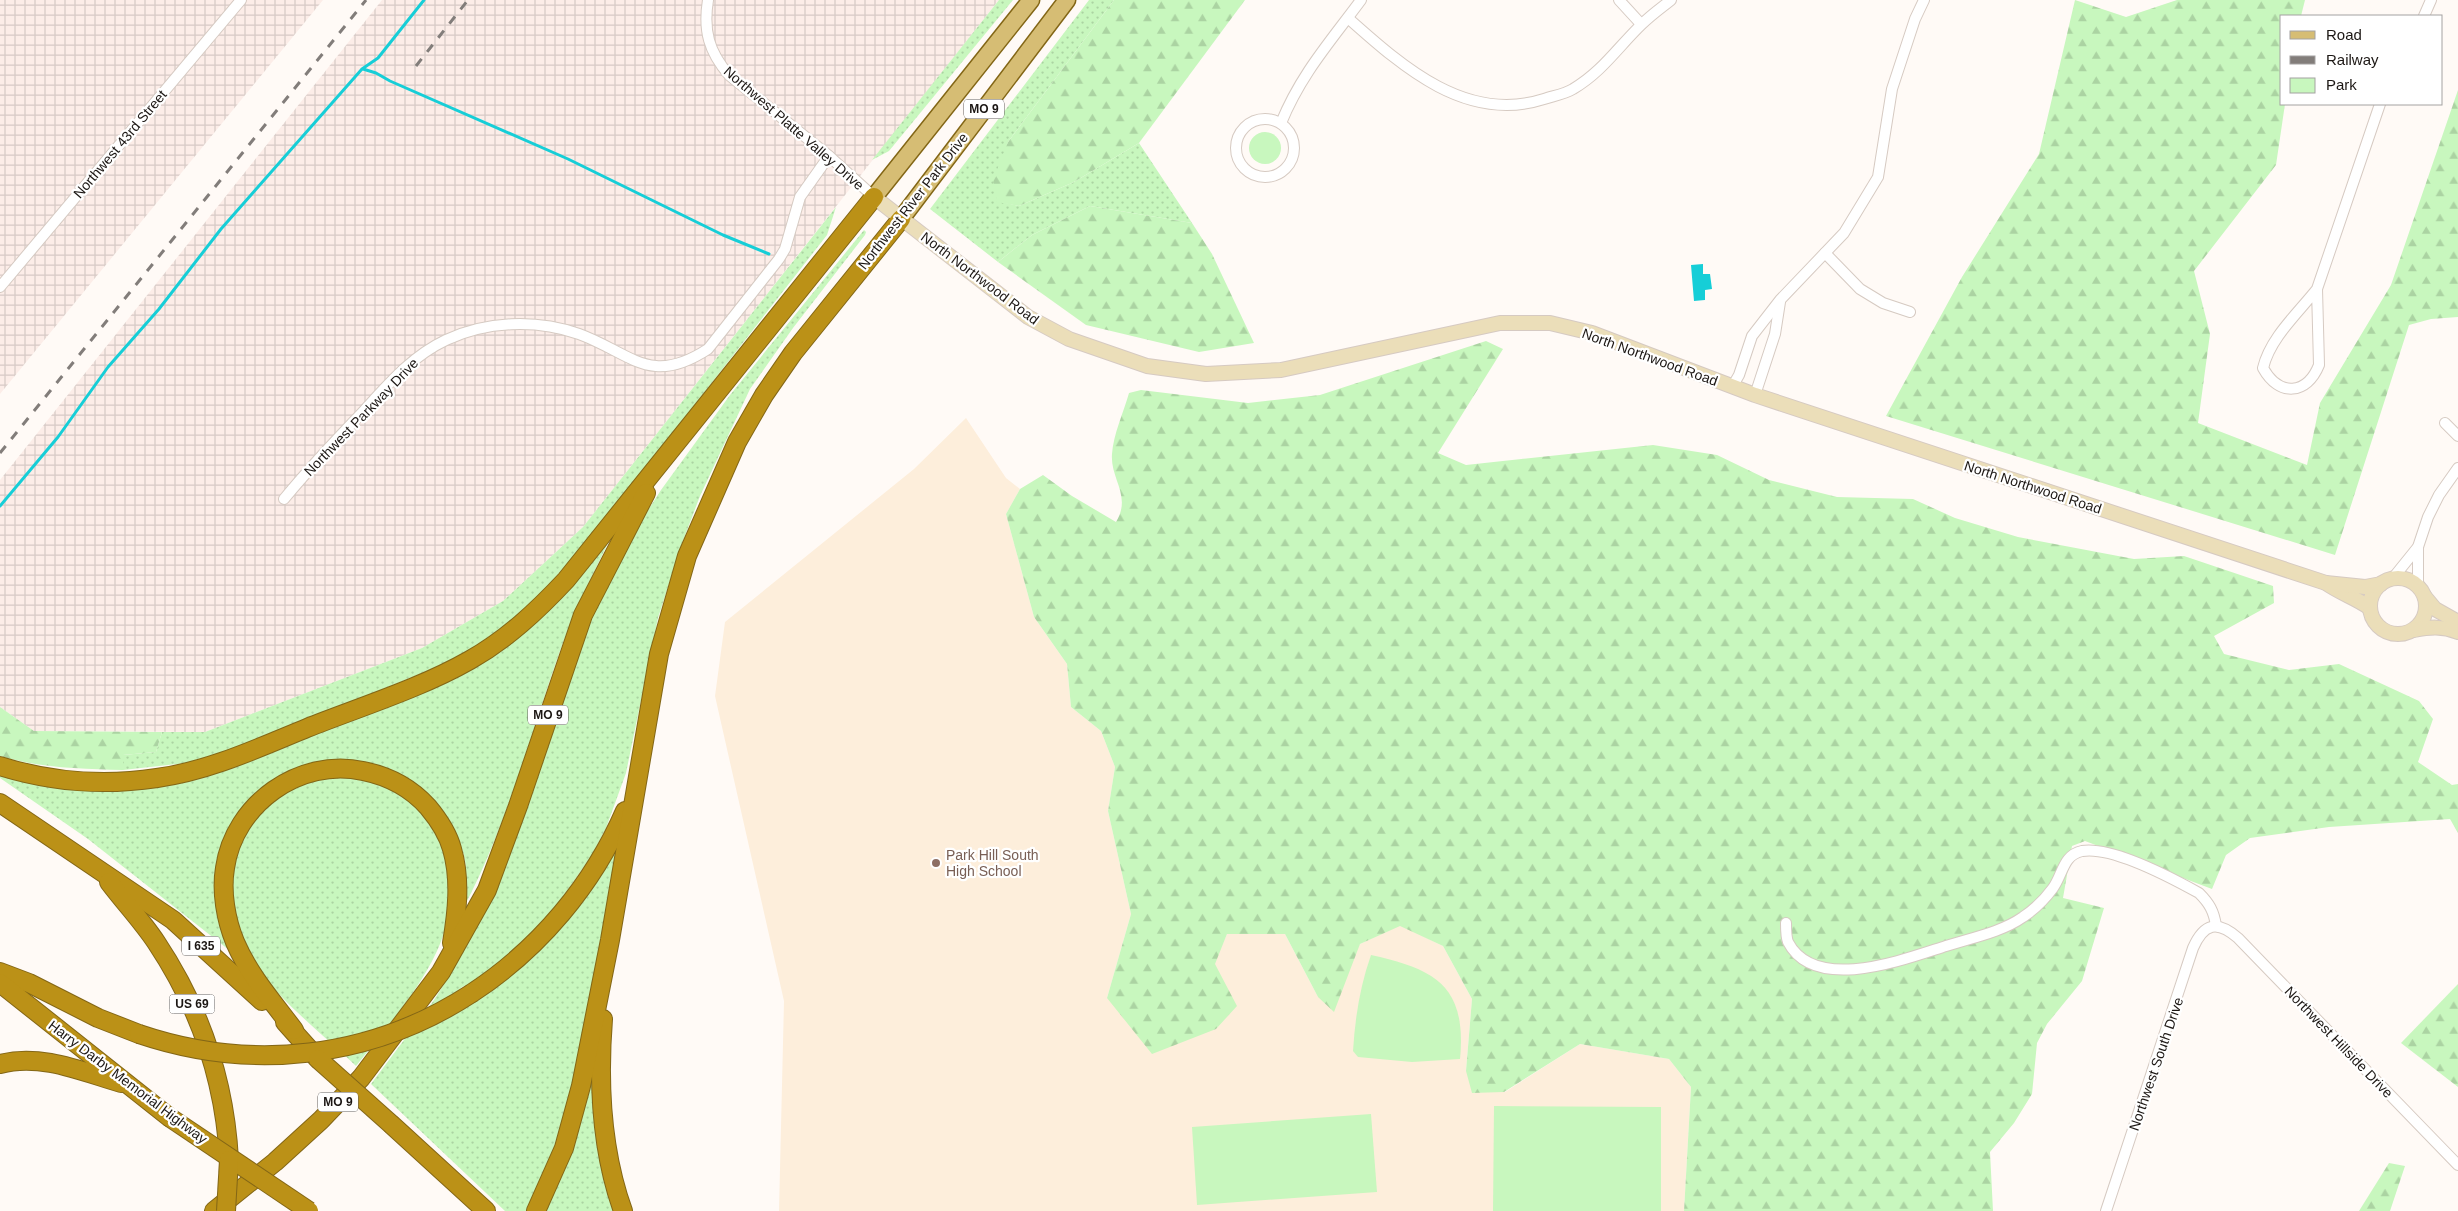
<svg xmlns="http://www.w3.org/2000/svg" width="2458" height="1211" font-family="Helvetica,sans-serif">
  <defs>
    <pattern id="industrial-grid" width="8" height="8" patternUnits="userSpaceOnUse" patternTransform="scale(1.25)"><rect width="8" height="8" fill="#fcede8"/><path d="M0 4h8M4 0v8" fill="none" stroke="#d7cac6"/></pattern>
    <pattern id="grass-dots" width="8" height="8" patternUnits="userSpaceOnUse" patternTransform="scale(1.25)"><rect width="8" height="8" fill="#c8f7be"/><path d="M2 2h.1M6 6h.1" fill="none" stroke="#abd3a2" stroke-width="1.8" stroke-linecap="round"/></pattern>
    <pattern id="forest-firs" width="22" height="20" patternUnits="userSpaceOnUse" patternTransform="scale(1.25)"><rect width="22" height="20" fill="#c8f7be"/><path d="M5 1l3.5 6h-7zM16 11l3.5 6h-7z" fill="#abd3a2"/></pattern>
  </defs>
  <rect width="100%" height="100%" fill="#fffaf6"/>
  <g fill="url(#industrial-grid)">
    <polygon points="0,0 323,0 0,394"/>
    <polygon points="382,0 999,0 583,527 503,601 422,648 205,732 34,731 0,707 0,480"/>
  </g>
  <polygon fill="#fdeedb" points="966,418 1006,478 1020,489 1006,514 1034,617 1067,664 1071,707 1101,731 1115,767 1108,811 1131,914 1107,998 1214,964 1227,934 1285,934 1318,997 1360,944 1400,925 1443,946 1472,999 1466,1071 1505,1092 1580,1044 1669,1059 1691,1087 1684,1211 779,1211 784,1001 715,696 725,622 914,469"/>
  <g fill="url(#grass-dots)">
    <polygon points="999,0 1013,0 889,151 872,160"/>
    <polygon points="1089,0 1114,0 1008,142 997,201 1019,206 1074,182 1139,143 1192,223 1090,206 1032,235 998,262 930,209"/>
    <polygon points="836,207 827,235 600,526 537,599 493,636 444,664 246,745 186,763 123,770 123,755 156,752 162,732 205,732 422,648 503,601 583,527"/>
    <polygon points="864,230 866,232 865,235 793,328 750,389 700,496 681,546 658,618 626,773 606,828 592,855 558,904 518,950 481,979 462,987 455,993 441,1021 481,996 622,838 565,1125 532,1211 505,1211 371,1084 434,1000 453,970 481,917 513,845 594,611 641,521 661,490 730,395"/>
    <path d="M606,540L608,543C591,578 573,614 560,651C530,736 507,824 465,905C466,890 467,874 465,860C461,840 449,826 437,811C430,802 423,791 415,784C344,729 231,776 217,864C212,893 223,922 229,950L88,839L0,778V773L131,786L448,677Z"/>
    <path d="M335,776C348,777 364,777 376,782C449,808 467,885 437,951C417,994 384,1030 356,1066C325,1036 287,1007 261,973C223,922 214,841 272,800C291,786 312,781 335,776Z"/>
    <polygon points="595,1052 617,1211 546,1211 575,1145"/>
  </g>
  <g fill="url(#forest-firs)">
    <polygon points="1114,0 1245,0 1139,143 1074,182 1019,206 997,202 993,180 1008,142"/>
    <polygon points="2075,0 2126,17 2177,0 2305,0 2301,16 2282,16 2282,104 2285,104 2276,165 2194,271 2210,334 2198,423 2307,465 2320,403 2391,285 2458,90 2458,317 2431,319 2409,325 2335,555 1886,416 1962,277 2039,154"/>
    <polygon points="1090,206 1192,223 1212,254 1254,343 1199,352 1086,325 998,262 1032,235"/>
    <path d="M1486,341L1503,349L1438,453L1466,465L1653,445L1717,455L1769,480L1837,497L1913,499L1955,518L2018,537L2134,559L2184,556L2273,586L2274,603L2214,636L2224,654L2289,670L2339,664L2419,701L2433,719L2418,762L2452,785L2458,784V833L2450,819L2329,827L2250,838L2226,855L2212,889L2085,841L2072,846L2063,898L2104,908L2082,981L2047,1024L2037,1043L2032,1094L2014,1123L1990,1152L1993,1211H1684L1691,1087L1669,1059L1580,1044L1504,1092L1472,1093L1466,1071L1472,999L1443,946L1400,926L1360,944L1334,1012L1318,997L1285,934H1227L1215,964L1237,1006L1216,1029L1152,1054L1107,998L1131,914L1108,811L1115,767L1101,731L1071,707L1067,664L1034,617L1006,514L1020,489L1043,475L1072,496L1116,522C1132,496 1110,479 1112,454C1113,435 1124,411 1129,393L1141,390L1248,403L1320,395Z"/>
    <path d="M0,707L34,731L162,732L156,752L123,755V770C82,769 40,768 0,756Z"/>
    <polygon points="2458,984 2458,1087 2401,1043"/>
    <polygon points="2389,1163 2405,1166 2390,1211 2359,1211"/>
  </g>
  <g fill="#c8f7be">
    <circle cx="1265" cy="148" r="16"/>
    <path d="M1371,955C1435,969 1467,986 1460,1059L1412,1062L1358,1057L1353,1051C1355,1018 1360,986 1371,955Z"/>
    <polygon points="1494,1106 1661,1107 1661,1211 1493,1211"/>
    <polygon points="1371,1114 1377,1192 1197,1205 1192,1127"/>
  </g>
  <polygon fill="#16ced7" points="1703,264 1703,274 1710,274 1712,289 1705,290 1705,300 1694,301 1691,265"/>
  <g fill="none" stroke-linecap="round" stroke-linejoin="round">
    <g stroke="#16ced7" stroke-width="3">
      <polyline points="363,69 376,73 390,81 568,159 723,235 769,254"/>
      <polyline points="0,506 58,437 108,367 159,309 221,229 362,69 378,58 424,0"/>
    </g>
    <defs>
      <g id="street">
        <path d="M708,0C703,31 709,52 729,75L829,156L874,197"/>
        <polyline points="1619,0 1641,24"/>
        <polyline points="2424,16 2431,0"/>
        <path d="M1348,18C1402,66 1466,124 1544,99C1553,96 1565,94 1573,89C1602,72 1618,47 1642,24C1651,15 1661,8 1671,0"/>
        <circle cx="1265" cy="148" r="29"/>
        <path d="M1281,123C1301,74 1330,42 1361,0"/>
        <polyline points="1825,253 1860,289 1883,303 1910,312"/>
        <polyline points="0,287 241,0"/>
        <path d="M2317,289C2298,313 2270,338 2263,368C2279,397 2307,395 2319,365L2317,289L2380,104"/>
        <polyline points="1732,387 1739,375 1752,336 1780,300 1844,233 1878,177 1892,89 1915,19 1924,0"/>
        <polyline points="1755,395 1775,334 1780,302"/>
        <polyline points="2445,423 2458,436"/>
        <path d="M284,499C308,470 334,442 360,415C386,387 410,357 446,340C487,321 536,319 579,334C631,353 650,387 708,349L779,259L785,249L800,197L829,156"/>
        <polyline points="2393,578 2418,547 2428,517 2439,495 2458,468"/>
        <polyline points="2418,585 2418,547"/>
        <path d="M1786,923C1786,929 1786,937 1788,942C1815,994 1905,959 1946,946C1971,938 2002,932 2023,917C2035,909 2045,899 2053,888C2063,874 2063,855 2082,851C2112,846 2172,878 2199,893C2209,903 2214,911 2216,926"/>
        <path d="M2106,1211L2193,948C2204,923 2217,920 2238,938L2458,1165"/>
      </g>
      <g id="secondary">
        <path d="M874,197L1028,317L1069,339L1147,366L1206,374L1281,370L1500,323H1550L1592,333L1755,395L2326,583C2340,593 2356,598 2370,608"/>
        <circle cx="2398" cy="606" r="28"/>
        <polyline points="2326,583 2365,587 2381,584"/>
        <polyline points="2425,597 2435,609 2458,622"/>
        <path d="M2414,630C2430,627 2442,626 2458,632"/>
      </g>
      <g id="primary">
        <polyline points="874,197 1031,0"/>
        <polyline points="901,219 1067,0"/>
      </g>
      <g id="highway">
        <path d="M0,766C51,782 104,786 157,778C209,771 258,748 307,728C360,707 421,688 470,660C507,639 537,611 566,580L874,197"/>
        <polyline points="0,803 173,920 262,1001"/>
        <path d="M109,882C124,902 142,921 156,942C200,1008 225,1081 229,1160"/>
        <polyline points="0,972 29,983 98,1018 139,1034"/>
        <polyline points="0,983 169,1117"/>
        <path d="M472,993C539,949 593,885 625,811"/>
        <path d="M603,1019C598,1083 601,1150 623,1211"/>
        <polyline points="285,1022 318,1059"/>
        <path d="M294,1030C273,1002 249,975 235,942C226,920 221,892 225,868C234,804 300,757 363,771C388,776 411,788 428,807C438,819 448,834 452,849C461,880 457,913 452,943"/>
        <path d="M0,1064C41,1053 83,1072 121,1083"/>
        <polyline points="392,1125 486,1211"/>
        <polyline points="214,1211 275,1162 321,1120 361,1078 441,972 487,890 518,806 583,615 646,493"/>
        <polyline points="536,1211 564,1148 581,1086 610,940 659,654 687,556 737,442 764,395 793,353 901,219"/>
      </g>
    </defs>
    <use href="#street" stroke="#d6cac2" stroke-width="12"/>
    <use href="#secondary" stroke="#d6cac2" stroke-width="16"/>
    <use href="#primary" stroke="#836616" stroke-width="19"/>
    <use href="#highway" stroke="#836616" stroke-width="20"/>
    <use href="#street" stroke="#fff" stroke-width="10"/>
    <use href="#secondary" stroke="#ebdeb9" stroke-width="14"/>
    <use href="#primary" stroke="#d6bd74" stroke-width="16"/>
    <use href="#highway" stroke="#bb9117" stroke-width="18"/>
    <g stroke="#827d7a" stroke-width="3" stroke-dasharray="9 9" stroke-linecap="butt">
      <polyline points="416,66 468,0"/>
      <polyline points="0,453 366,0"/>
    </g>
    <defs>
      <g id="highway-bridge">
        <path d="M139,1034C251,1072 371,1059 472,993"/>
        <polyline points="318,1059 392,1125"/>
        <polyline points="169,1117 309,1211"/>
        <polyline points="226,1211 229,1160"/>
      </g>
    </defs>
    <use href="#highway-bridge" stroke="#836616" stroke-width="20" stroke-linecap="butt"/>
    <use href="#highway-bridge" stroke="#bb9117" stroke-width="18"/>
  </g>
  <circle fill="#8d6e63" stroke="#fff" stroke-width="2" cx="936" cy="863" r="5"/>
  <g text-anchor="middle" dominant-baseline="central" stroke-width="4.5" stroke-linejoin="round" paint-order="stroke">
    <g fill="#fff" stroke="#605d5a" stroke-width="1">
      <rect x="964" y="99.5" width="40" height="19" rx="4"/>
      <rect x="528" y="705.5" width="40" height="19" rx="4"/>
      <rect x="182" y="936.5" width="38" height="19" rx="4"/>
      <rect x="169.5" y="994.5" width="45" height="19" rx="4"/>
      <rect x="318" y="1092.5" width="40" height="19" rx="4"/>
    </g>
    <g font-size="12" font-weight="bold" fill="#1c1714">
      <text x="984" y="109">MO 9</text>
      <text x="548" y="715">MO 9</text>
      <text x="201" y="946">I 635</text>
      <text x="192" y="1004">US 69</text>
      <text x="338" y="1102">MO 9</text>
    </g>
    <g font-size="14" fill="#1c1714" stroke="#fff">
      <text transform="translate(794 128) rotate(41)">Northwest Platte Valley Drive</text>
      <text transform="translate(120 144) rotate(-50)">Northwest 43rd Street</text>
      <text transform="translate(913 201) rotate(-52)">Northwest River Park Drive</text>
      <text transform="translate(980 278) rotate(37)">North Northwood Road</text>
      <text transform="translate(1650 357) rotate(20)">North Northwood Road</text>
      <text transform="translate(361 417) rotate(-46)">Northwest Parkway Drive</text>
      <text transform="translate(2033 487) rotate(18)">North Northwood Road</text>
      <text transform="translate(2339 1042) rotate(46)">Northwest Hillside Drive</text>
      <text transform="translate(2156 1064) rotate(-71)">Northwest South Drive</text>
      <text transform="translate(128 1082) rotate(37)">Harry Darby Memorial Highway</text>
    </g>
    <g font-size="14" fill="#785e54" stroke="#fff" text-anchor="start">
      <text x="946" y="855">Park Hill South<tspan x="946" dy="16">High School</tspan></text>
    </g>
  </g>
  <rect x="2280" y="15" width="162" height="90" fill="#ffffff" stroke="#a4a2a1"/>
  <rect x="2290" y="31" width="25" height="8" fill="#d6bd74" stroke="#a4a2a1"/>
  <text x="2326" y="40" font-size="15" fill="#1c1714">Road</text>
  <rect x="2290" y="56" width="25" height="8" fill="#827d7a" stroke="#a4a2a1"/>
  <text x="2326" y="65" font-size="15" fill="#1c1714">Railway</text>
  <rect x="2290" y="78" width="25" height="15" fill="#c8f7be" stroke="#a4a2a1"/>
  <text x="2326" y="90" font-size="15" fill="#1c1714">Park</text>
</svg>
